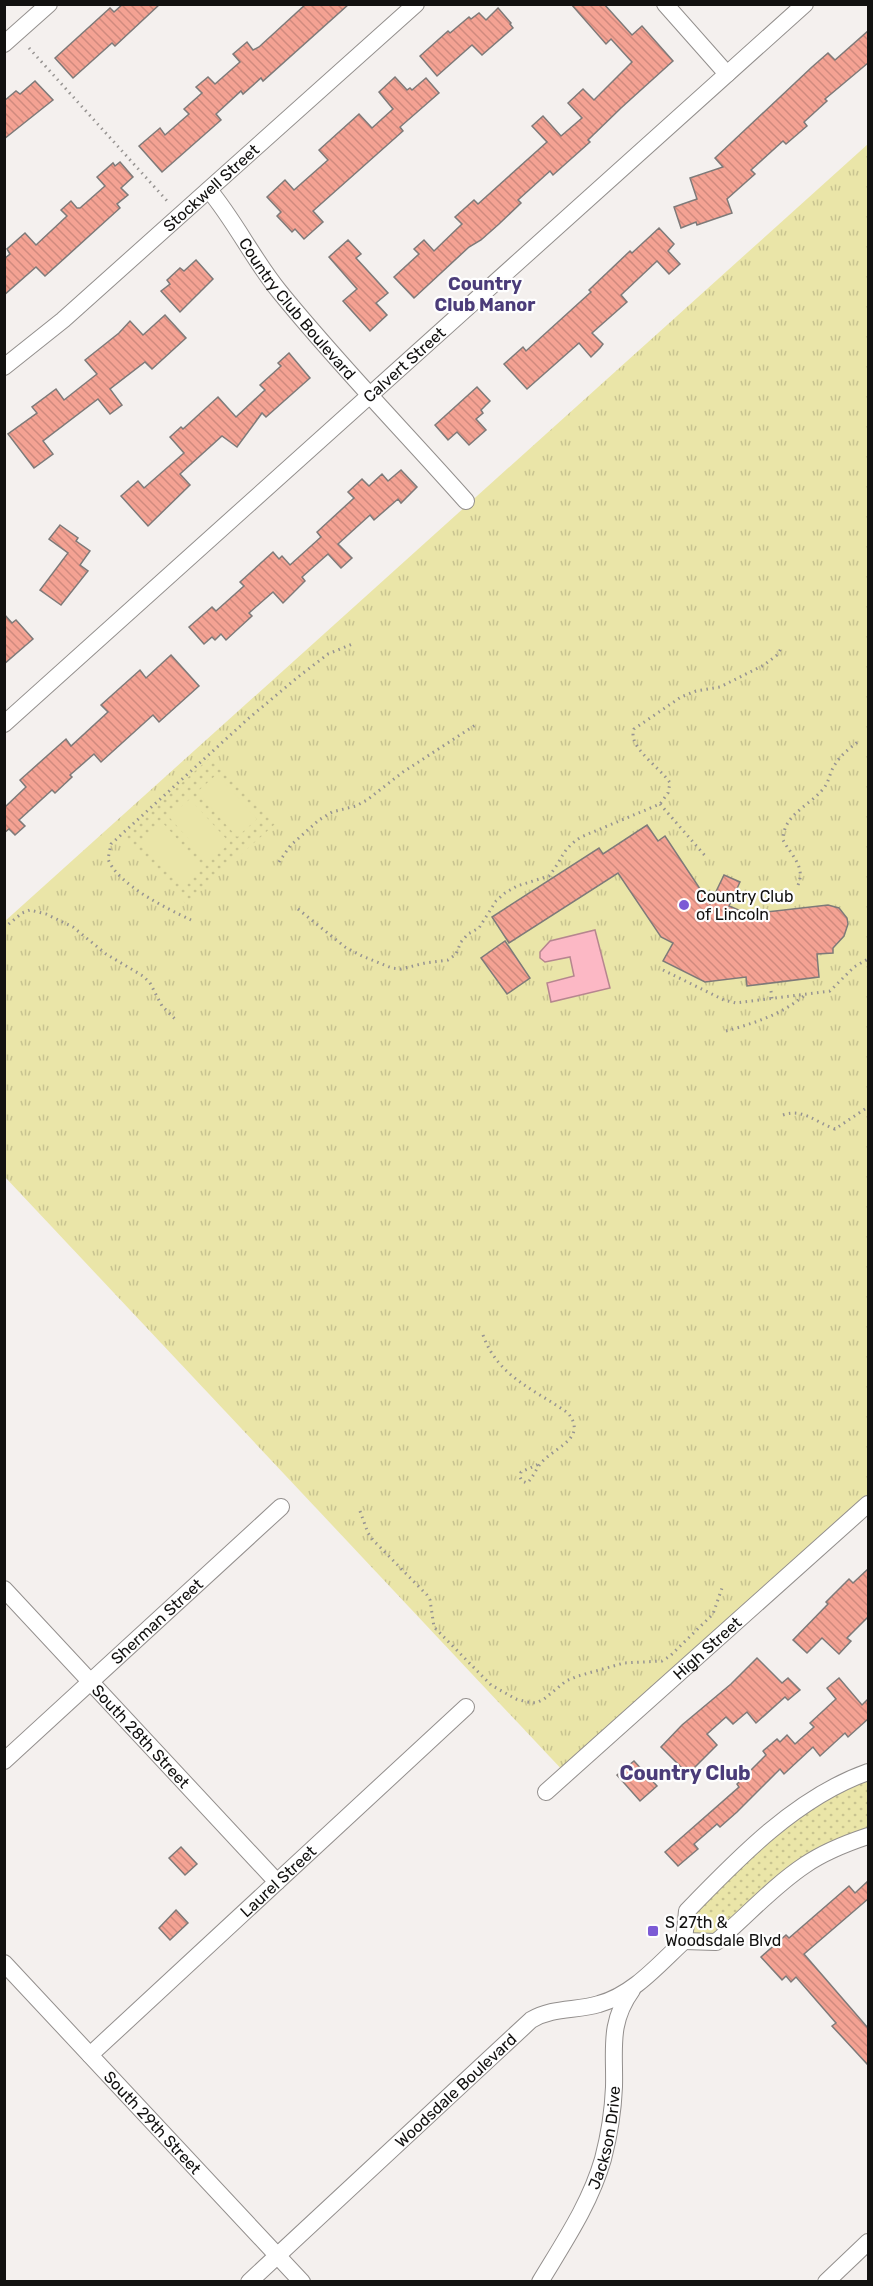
<svg xmlns="http://www.w3.org/2000/svg" width="873" height="2286" font-family="Rubik,sans-serif">
  <defs>
    <pattern id="grass-tufts" width="24" height="20" patternUnits="userSpaceOnUse" patternTransform="scale(1.5)"><rect width="24" height="20" fill="#eae5a8"/><path d="M3 7l-1-3M5 7V3M7 7l1-3M15 17l-1-3M17 17v-4M19 17l1-3" fill="none" stroke="#c8c390"/></pattern>
    <pattern id="park-dots" width="8" height="8" patternUnits="userSpaceOnUse" patternTransform="scale(1.5)"><rect width="8" height="8" fill="#eae5a8"/><path d="M2 2h.1M6 6h.1" fill="none" stroke="#c8c390" stroke-width="1.8" stroke-linecap="round"/></pattern>
    <pattern id="building-back-hatch" width="6" height="6" patternUnits="userSpaceOnUse" patternTransform="scale(1.5)"><rect width="6" height="6" fill="#f4a293"/><path d="M-1 5l2 2M0 0l6 6M5-1l2 2" fill="none" stroke="#d08a7e"/></pattern>
  </defs>
  <rect width="100%" height="100%" fill="#f4f0ee"/>
  <polygon fill="url(#grass-tufts)" points="868,144 868,1504 566,1774 5,1177 4,922"/>
  <g fill="url(#park-dots)">
    <polygon points="213,755 275,824 186,904 124,835"/>
    <polygon points="868,1772 868,1836 838,1848 716,1942 684,1941 686,1912 757,1843"/>
  </g>
  <g fill="#eae5a8">
    <polygon points="217,774 257,819 237,837 197,792"/>
    <polygon points="190,799 230,843 209,862 169,817"/>
    <polygon points="163,823 203,868 182,886 142,841"/>
  </g>
  <polygon fill="#fcb8c5" stroke="#b6868f" stroke-width="1.5" points="595,930 610,988 551,1002 547,983 574,976 570,957 545,962 540,958 540,952 550,941"/>
  <g fill="url(#building-back-hatch)" stroke="#7e7a79" stroke-width="1.5">
    <polygon points="123,4 160,4 115,46 112,43 73,78 55,58 110,8 114,12"/>
    <polygon points="306,4 349,4 263,81 261,78 243,94 241,91 216,114 221,120 162,172 139,146 160,128 165,135 189,114 184,109 202,93 196,87 208,77 215,84 240,62 233,54 247,42 253,50 259,47"/>
    <polygon points="571,4 604,4 632,35 642,26 673,61 621,108 588,140 590,142 553,175 550,171 518,200 521,203 499,224 481,240 469,247 414,298 394,277 419,254 414,249 424,240 434,251 462,224 455,217 474,200 478,204 547,142 532,126 543,116 561,136 582,118 568,103 583,89 594,100 632,62 611,39 606,44"/>
    <polygon points="498,8 511,23 510,24 513,28 482,55 472,45 437,76 420,56 448,31 450,33 469,17 471,19 479,13 486,20"/>
    <polygon points="868,31 868,63 825,99 827,101 804,122 807,126 786,144 783,141 751,170 755,174 727,199 732,213 697,225 696,222 681,228 674,207 697,199 690,178 723,167 715,158 812,67 828,53 835,60"/>
    <polygon points="395,77 407,90 410,88 412,90 426,78 439,93 400,127 403,131 313,211 323,222 304,239 295,229 292,232 277,216 281,212 267,197 285,180 294,190 328,160 319,150 359,114 372,128 393,109 379,92"/>
    <polygon points="35,81 53,100 4,139 4,101 16,91 20,94"/>
    <polygon points="120,162 133,177 121,188 128,195 117,204 120,208 45,276 36,267 4,295 4,259 10,254 7,249 25,233 36,245 67,216 61,210 71,201 77,208 80,208 105,186 97,177 113,163 115,166"/>
    <polygon points="659,228 674,244 668,251 680,264 669,274 657,261 621,295 627,302 592,333 603,344 600,348 591,357 579,343 527,389 504,364 523,347 526,351 591,292 589,290 630,251 632,253"/>
    <polygon points="348,240 361,254 356,258 388,293 376,303 387,315 370,331 343,301 357,289 329,257"/>
    <polygon points="196,260 213,279 180,312 161,291 170,284 167,280 180,268 184,271"/>
    <polygon points="165,315 186,338 152,369 145,362 110,389 122,405 110,414 98,399 43,441 53,454 34,468 8,434 37,413 32,407 56,389 64,400 97,374 85,360 119,333 130,321 143,335"/>
    <polygon points="289,353 310,378 266,417 262,413 237,447 222,436 180,474 190,485 148,526 121,496 138,481 144,488 184,453 170,437 181,427 183,429 218,397 236,417 265,390 260,385 281,366 278,363"/>
    <polygon points="477,387 490,401 481,410 483,413 476,419 486,430 469,445 457,432 448,440 435,425"/>
    <polygon points="401,470 417,487 401,503 398,499 374,520 370,515 338,544 352,558 341,568 328,554 302,577 305,581 283,603 273,592 249,613 252,616 226,640 221,634 215,640 212,637 204,644 189,627 212,607 216,611 244,586 240,582 273,552 279,559 282,556 290,565 321,537 317,532 354,498 348,492 362,479 369,486 382,474 388,481"/>
    <polygon points="60,525 78,538 76,541 90,551 80,565 88,571 61,605 40,590 68,553 49,539"/>
    <polygon points="4,614 12,623 16,620 33,639 4,664"/>
    <polygon points="171,655 199,686 159,722 153,715 101,762 94,754 70,775 72,777 55,793 52,790 19,820 25,826 15,835 9,829 4,833 4,805 6,806 26,787 20,780 66,739 71,746 108,712 101,705 140,670 146,678"/>
    <polygon points="647,825 658,841 665,836 710,904 724,875 740,882 729,906 748,914 828,905 839,908 847,918 848,924 844,936 833,948 833,953 817,954 819,977 747,986 746,977 705,982 663,961 673,943 661,937 618,873 509,943 492,917 599,848 603,854"/>
    <polygon points="505,941 530,978 507,994 481,958"/>
    <polygon points="868,1569 868,1617 847,1638 851,1641 839,1654 822,1638 807,1653 793,1640 828,1604 826,1602 849,1579 853,1583"/>
    <polygon points="757,1658 782,1683 788,1678 800,1690 788,1700 785,1697 756,1723 747,1712 733,1724 726,1717 707,1734 717,1745 688,1774 661,1747 682,1725 731,1684"/>
    <polygon points="839,1678 862,1705 868,1699 868,1719 848,1737 845,1733 820,1756 813,1747 784,1774 780,1769 737,1812 720,1827 717,1824 694,1844 698,1849 678,1866 665,1852 739,1787 737,1784 766,1755 763,1751 777,1739 780,1742 787,1735 795,1744 814,1727 810,1723 836,1699 827,1688"/>
    <polygon points="634,1761 657,1786 640,1801 617,1775"/>
    <polygon points="181,1847 197,1864 185,1875 169,1858"/>
    <polygon points="868,1881 868,1899 804,1954 868,2028 868,2065 832,2026 836,2023 796,1977 791,1982 786,1976 782,1980 761,1957 786,1935 789,1938 849,1886 855,1893"/>
    <polygon points="176,1910 188,1923 170,1940 159,1928"/>
  </g>
  <g fill="none" stroke-linecap="round" stroke-linejoin="round">
    <defs>
      <g id="minor">
        <polyline points="665,4 727,74"/>
        <polyline points="4,44 49,4"/>
        <path id="s1" d="M209,190C235,221 253,259 279,291C338,364 404,431 466,501"/>
        <path id="s2" d="M4,367L63,320L416,4"/>
        <path id="s3" d="M4,724L805,4"/>
        <path id="s4" d="M4,1589L277,1882"/>
        <path id="s5" d="M4,1761L281,1507"/>
        <path id="s6" d="M546,1792L868,1504"/>
        <path d="M684,1941L716,1942C746,1917 772,1887 805,1865C824,1852 847,1843 868,1836"/>
        <path id="s7" d="M4,1963L302,2282"/>
        <path id="s8" d="M90,2055L466,1707"/>
        <path id="s9" d="M249,2282L531,2020C553,2007 576,2011 599,2004C633,1995 659,1964 684,1941L687,1911C739,1857 797,1797 868,1772"/>
        <path id="s10" d="M540,2282C564,2242 590,2204 603,2159C609,2136 613,2111 614,2087C615,2050 608,2023 632,1990"/>
        <polyline points="826,2282 868,2242"/>
      </g>
    </defs>
    <use href="#minor" stroke="#938f8d" stroke-width="18"/>
    <g stroke="#979492" stroke-width="3" stroke-dasharray="1.5 4.5" stroke-linecap="butt">
      <polyline points="29,48 169,203"/>
      <polyline points="660,804 707,858"/>
      <polyline points="279,862 290,846 319,820 332,812 356,806 367,800 403,772 477,724"/>
      <path d="M798,885C806,867 791,855 783,840C783,813 813,805 826,785C829,780 830,773 833,768C839,756 850,748 860,740"/>
      <path d="M298,909L345,947L362,956L392,968L401,969L425,963L448,960L456,954L461,942L468,934L479,928L496,901L505,893L517,886L549,876C563,859 561,850 581,837L660,804L668,793L670,783C660,767 627,747 634,729L681,697L696,691L720,687L764,665L777,655L782,647"/>
      <path d="M191,920C166,908 118,885 108,859L111,844L249,718L298,677L328,654L355,643"/>
      <polyline points="4,928 22,913 30,910 46,914 73,927 106,954 143,976 150,983 162,1006 176,1020"/>
      <polyline points="663,970 724,1000 736,1003 830,991 854,967 868,959"/>
      <polyline points="771,991 772,999"/>
      <path d="M726,1031C755,1023 783,1014 806,994"/>
      <path d="M783,1115C803,1108 815,1122 835,1129L868,1107"/>
      <path d="M483,1335C498,1377 534,1389 568,1413C587,1437 558,1446 544,1460C536,1467 534,1477 527,1483L522,1481L520,1477L521,1472L541,1463"/>
      <polyline points="360,1511 368,1533 373,1540 427,1595 430,1600 434,1627 491,1685 516,1699 527,1702 536,1703 544,1699 566,1681 578,1676 624,1663 662,1661 670,1656 713,1614 722,1588"/>
    </g>
    <use href="#minor" stroke="#fff" stroke-width="16"/>
  </g>
  <g fill="#7c5bd5" stroke="#fefefe" stroke-width="2">
    <circle cx="684" cy="905" r="6"/>
    <rect x="647" y="1925" width="12" height="12" rx="3"/>
  </g>
  <g text-anchor="middle" dominant-baseline="central" stroke-width="4.5" stroke-linejoin="round" paint-order="stroke">
    <g font-size="16" fill="#121110" stroke="#fefefe">
      <text stroke="none"><textPath href="#s2" startOffset="274">Stockwell Street</textPath></text>
      <text stroke="none"><textPath href="#s1" startOffset="148">Country Club Boulevard</textPath></text>
      <text stroke="none"><textPath href="#s3" startOffset="538">Calvert Street</textPath></text>
      <text stroke="none"><textPath href="#s5" startOffset="207">Sherman Street</textPath></text>
      <text stroke="none"><textPath href="#s6" startOffset="216">High Street</textPath></text>
      <text stroke="none"><textPath href="#s4" startOffset="201">South 28th Street</textPath></text>
      <text stroke="none"><textPath href="#s8" startOffset="256">Laurel Street</textPath></text>
      <text stroke="none"><textPath href="#s9" startOffset="282">Woodsdale Boulevard</textPath></text>
      <text stroke="none"><textPath href="#s7" startOffset="218">South 29th Street</textPath></text>
      <text stroke="none"><textPath href="#s10" startOffset="160">Jackson Drive</textPath></text>
    </g>
    <g font-size="16" fill="#121110" stroke="#fefefe" text-anchor="start">
      <text x="696" y="896">Country Club<tspan x="696" dy="18">of Lincoln</tspan></text>
      <text x="665" y="1922">S 27th &amp;<tspan x="665" dy="18">Woodsdale Blvd</tspan></text>
    </g>
    <g font-size="18" font-weight="bold" fill="#4b3c79" stroke="#fefefe">
      <text x="485" y="284">Country<tspan x="485" dy="21">Club Manor</tspan></text>
    </g>
    <g font-size="20" font-weight="bold" fill="#4b3c79" stroke="#fefefe">
      <text x="685" y="1773">Country Club</text>
    </g>
  </g>
  <rect width="873" height="2286" fill="none" stroke="#121110" stroke-width="12"/>
</svg>
